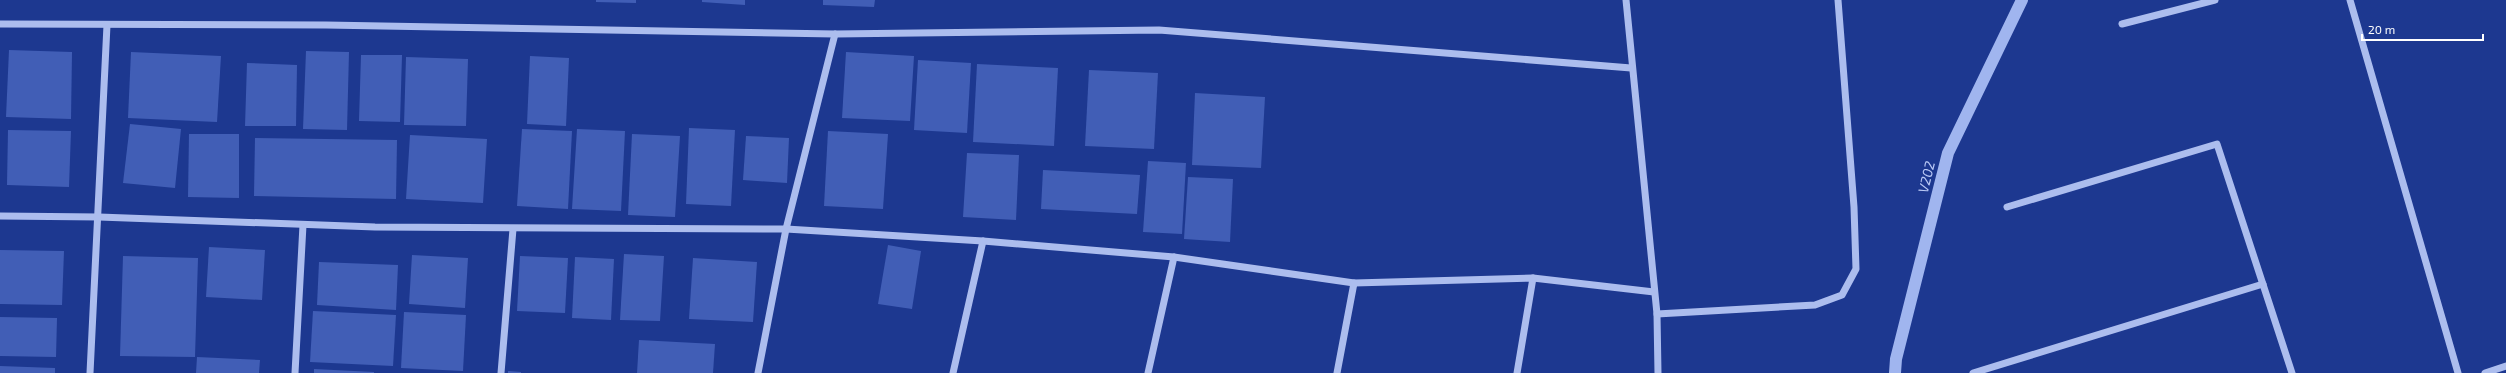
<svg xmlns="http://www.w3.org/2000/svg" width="2506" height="373" font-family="'Exo 2',sans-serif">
  <rect width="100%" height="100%" fill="#1d3890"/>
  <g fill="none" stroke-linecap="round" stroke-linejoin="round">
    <polyline stroke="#a0b5ef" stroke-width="12" points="1895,373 1896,359 1948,153 2022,0"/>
  </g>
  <g fill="#415eb6">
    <polygon points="596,0 636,0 636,3 596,2"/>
    <polygon points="702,0 745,0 745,5 702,2"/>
    <polygon points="823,0 875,0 874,7 823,5"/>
    <polygon points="9,50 72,52 71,119 6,117"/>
    <polygon points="306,51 349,52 347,130 303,129"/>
    <polygon points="131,52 221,56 217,122 128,118"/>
    <polygon points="846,52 914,56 910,121 842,118"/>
    <polygon points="361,55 402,55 400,122 359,121"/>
    <polygon points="530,56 569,58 566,126 527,124"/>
    <polygon points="406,57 468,59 466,126 404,125"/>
    <polygon points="918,60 971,63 967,133 914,130"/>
    <polygon points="247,63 297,65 296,126 245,126"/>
    <polygon points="977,64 1058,68 1054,146 973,142"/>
    <polygon points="1089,70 1158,73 1154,149 1085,146"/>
    <polygon points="1195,93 1265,97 1261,168 1192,165"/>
    <polygon points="130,124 181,129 175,188 123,183"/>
    <polygon points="689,128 735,130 731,206 686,204"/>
    <polygon points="522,129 572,131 568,209 517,206"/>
    <polygon points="577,129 625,131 621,211 572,209"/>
    <polygon points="8,130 71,131 69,187 7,185"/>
    <polygon points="828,131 888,134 883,209 824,206"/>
    <polygon points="189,134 239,134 239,198 188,197"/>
    <polygon points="632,134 680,136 675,217 628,215"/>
    <polygon points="410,135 487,139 483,203 406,199"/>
    <polygon points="746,136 789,138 787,183 743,180"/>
    <polygon points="255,138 397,140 396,199 254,196"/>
    <polygon points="967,153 1019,155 1016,220 963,217"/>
    <polygon points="1148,161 1186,163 1182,234 1143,232"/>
    <polygon points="1043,170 1140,175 1137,214 1041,209"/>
    <polygon points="1188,177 1233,179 1230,242 1184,239"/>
    <polygon points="888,245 921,251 912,309 878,304"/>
    <polygon points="209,247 265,250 262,300 206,297"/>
    <polygon points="0,250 64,251 62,305 0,304"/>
    <polygon points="624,254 664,256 660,321 620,320"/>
    <polygon points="412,255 468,258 465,308 409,304"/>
    <polygon points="123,256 198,258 195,357 120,356"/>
    <polygon points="520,256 568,258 565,313 517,311"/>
    <polygon points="575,257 614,259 611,320 572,318"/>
    <polygon points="693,258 757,262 753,322 689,319"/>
    <polygon points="319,262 398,265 396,310 317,305"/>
    <polygon points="313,311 396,315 393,366 310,362"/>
    <polygon points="404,312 466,315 463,371 401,368"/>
    <polygon points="0,317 57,318 56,357 0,356"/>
    <polygon points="639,340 715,344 713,373 637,373"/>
    <polygon points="197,357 260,360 259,373 196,373"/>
    <polygon points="0,366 55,368 55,373 0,373"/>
    <polygon points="314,369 374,372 374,373 314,373"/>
    <polygon points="508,371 521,372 521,373 508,373"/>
  </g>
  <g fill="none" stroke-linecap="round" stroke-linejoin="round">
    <g stroke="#acbdee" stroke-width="7">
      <polyline points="1626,0 1657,314 1658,373"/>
      <polyline points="2350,0 2458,373"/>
      <polyline points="0,24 326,25 835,34 1159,30 1631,68"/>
      <polyline points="2122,24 2215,0"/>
      <polyline points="2007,207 2217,144 2292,373"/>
      <polyline points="0,216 99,217 375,227 786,229 983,241 1174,257 1354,283 1533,278 1654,292"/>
      <polyline points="1657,314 1815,305 1842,295 1856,269 1854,207 1838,0"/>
      <polyline points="90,373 107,25"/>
      <polyline points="295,373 303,225"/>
      <polyline points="501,373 513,229"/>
      <polyline points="758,373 786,229 835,34"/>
      <polyline points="953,373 983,241"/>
      <polyline points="1148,373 1174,257"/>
      <polyline points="1337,373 1354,283"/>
      <polyline points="1517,373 1533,278"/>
      <polyline points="1973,373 2263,284"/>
      <polyline points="2485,373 2506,366"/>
    </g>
  </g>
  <g text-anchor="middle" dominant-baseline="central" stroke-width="3" stroke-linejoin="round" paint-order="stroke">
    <g font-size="14" font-style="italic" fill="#b9c8f5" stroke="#1d3890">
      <text transform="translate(1926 177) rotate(-76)">V202</text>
    </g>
  </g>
  <path d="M2362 34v6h121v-6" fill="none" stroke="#ffffff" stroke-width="2"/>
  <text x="2368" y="34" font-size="12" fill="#ffffff" stroke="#1d3890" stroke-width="3" paint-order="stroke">20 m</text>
</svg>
